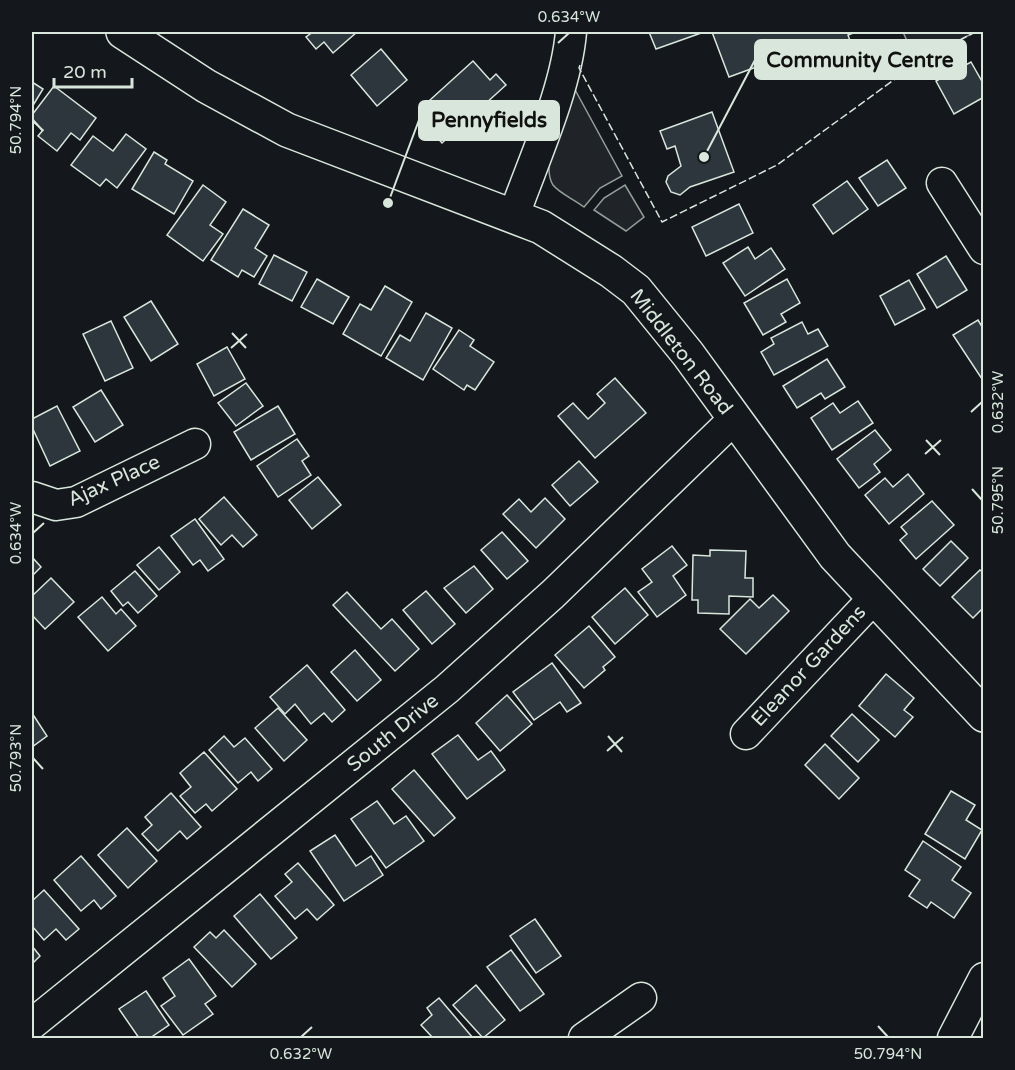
<svg xmlns="http://www.w3.org/2000/svg" width="1015" height="1070" font-family="'Varela Round',sans-serif">
  <rect width="100%" height="100%" fill="#14181c"/>
  <g fill="#202428" stroke="#939e99" stroke-width="1.5">
    <polygon points="903,32 975,32 917,63"/>
    <path d="M573,86L622,176L600,188L584,207C575,200 559,193 553,185C539,163 565,110 573,86Z"/>
    <polygon points="625,185 644,217 626,231 594,210 604,198"/>
  </g>
  <g fill="#2c363c" stroke="#d8e6dc" stroke-width="1.5">
    <polygon points="313,32 357,32 333,53 324,42 316,49 306,37"/>
    <polygon points="649,32 704,32 656,49"/>
    <polygon points="712,32 856,32 848,35 855,55 817,69 807,42 776,53 778,59 729,77"/>
    <polygon points="381,49 407,80 377,106 351,75"/>
    <polygon points="473,61 490,80 496,74 506,85 442,143 425,124 440,111 430,100"/>
    <polygon points="971,62 984,85 984,97 954,114 936,81"/>
    <polygon points="32,82 43,89 32,107"/>
    <polygon points="54,86 96,118 80,140 71,133 57,151 38,136 43,130 32,121 32,115"/>
    <polygon points="712,112 734,172 690,187 680,195 671,192 666,182 668,176 681,166 675,146 667,149 660,131"/>
    <polygon points="126,134 146,149 117,188 106,179 100,186 71,165 93,136 113,151"/>
    <polygon points="154,152 167,160 165,164 193,181 174,214 132,189"/>
    <polygon points="887,160 906,188 878,206 859,178"/>
    <polygon points="847,181 868,209 833,234 813,205"/>
    <polygon points="203,185 226,202 210,225 223,234 203,261 167,235"/>
    <polygon points="739,204 753,233 706,256 692,227"/>
    <polygon points="243,209 269,225 255,248 267,256 254,277 242,270 238,277 211,260"/>
    <polygon points="748,247 755,259 771,248 785,269 745,296 723,263"/>
    <polygon points="274,255 307,272 292,301 259,284"/>
    <polygon points="946,256 967,290 937,308 917,274"/>
    <polygon points="317,279 349,297 333,324 301,307"/>
    <polygon points="787,279 800,303 781,314 786,322 763,335 744,303"/>
    <polygon points="909,280 925,309 895,325 880,296"/>
    <polygon points="385,286 412,302 381,356 343,334 360,304 371,310"/>
    <polygon points="151,301 178,344 151,361 124,317"/>
    <polygon points="426,313 452,328 423,380 386,358 400,335 410,341"/>
    <polygon points="978,320 984,330 984,382 953,335"/>
    <polygon points="111,321 133,368 105,381 83,334"/>
    <polygon points="802,322 808,334 818,329 828,346 774,375 761,352 774,344 771,338"/>
    <polygon points="459,330 474,340 470,346 494,362 475,390 467,385 464,390 433,369"/>
    <polygon points="227,347 245,379 214,396 197,364"/>
    <polygon points="827,359 845,387 825,399 821,393 797,408 783,386"/>
    <polygon points="615,378 646,413 595,458 558,416 573,403 588,419 605,403 597,394"/>
    <polygon points="246,383 263,406 236,426 218,403"/>
    <polygon points="101,390 123,425 95,442 73,407"/>
    <polygon points="858,401 873,423 832,450 811,418 833,403 840,413"/>
    <polygon points="57,406 80,451 50,466 32,427 32,419"/>
    <polygon points="278,406 295,434 251,460 234,432"/>
    <polygon points="875,430 891,450 874,464 880,472 859,488 837,459"/>
    <polygon points="297,439 309,456 302,461 311,475 278,497 257,466"/>
    <polygon points="579,461 598,482 570,506 552,485"/>
    <polygon points="908,474 924,494 889,524 865,495 885,478 893,487"/>
    <polygon points="318,477 341,505 312,529 289,500"/>
    <polygon points="224,497 257,535 243,547 232,535 221,545 199,519"/>
    <polygon points="545,498 565,519 536,548 503,514 519,499 531,512"/>
    <polygon points="932,501 954,525 916,559 900,540 907,534 901,527"/>
    <polygon points="195,519 224,559 208,571 200,560 193,565 171,536"/>
    <polygon points="502,532 528,561 507,579 481,550"/>
    <polygon points="951,541 968,558 940,586 923,569"/>
    <polygon points="672,546 687,565 673,576 686,595 657,617 638,592 652,582 642,569"/>
    <polygon points="159,547 180,572 159,590 137,565"/>
    <polygon points="710,550 746,551 745,578 753,578 753,597 729,596 729,614 698,613 698,600 692,600 693,555 710,556"/>
    <polygon points="32,557 41,567 32,576"/>
    <polygon points="474,566 493,589 466,613 444,588"/>
    <polygon points="980,570 984,573 984,607 973,618 952,597"/>
    <polygon points="135,571 157,596 138,613 128,602 123,606 111,591"/>
    <polygon points="51,578 74,602 45,629 32,615 32,596"/>
    <polygon points="625,588 648,615 615,644 592,617"/>
    <polygon points="426,591 455,624 432,644 403,610"/>
    <polygon points="347,592 381,629 392,619 419,649 395,671 333,605"/>
    <polygon points="773,595 789,611 746,654 720,629 750,599 759,608"/>
    <polygon points="102,597 116,614 121,609 136,626 108,651 78,617"/>
    <polygon points="589,626 615,657 603,667 605,670 584,688 555,655"/>
    <polygon points="355,650 381,680 357,701 331,672"/>
    <polygon points="552,663 581,703 567,712 560,702 534,720 513,692"/>
    <polygon points="307,665 345,710 332,722 324,713 311,724 295,704 285,714 270,697"/>
    <polygon points="886,674 914,698 904,710 913,717 895,737 859,706"/>
    <polygon points="507,695 532,724 500,751 476,723"/>
    <polygon points="278,708 307,740 284,761 255,728"/>
    <polygon points="32,713 47,736 32,747"/>
    <polygon points="852,714 879,740 858,762 831,736"/>
    <polygon points="458,735 478,760 491,751 505,770 467,799 432,754"/>
    <polygon points="224,736 234,747 245,738 272,769 258,781 251,772 238,783 209,750"/>
    <polygon points="825,744 859,778 839,799 805,765"/>
    <polygon points="204,752 237,789 212,811 206,804 195,813 180,796 191,787 180,773"/>
    <polygon points="414,770 455,818 434,836 392,789"/>
    <polygon points="951,791 975,805 966,820 982,830 965,859 925,834"/>
    <polygon points="171,793 201,827 187,839 180,831 158,851 142,834 152,825 145,817"/>
    <polygon points="377,801 394,824 406,816 424,841 386,868 351,819"/>
    <polygon points="127,828 157,861 128,888 98,855"/>
    <polygon points="335,835 356,866 371,856 383,875 344,901 310,851"/>
    <polygon points="923,841 961,867 952,880 971,893 954,918 931,902 927,908 909,896 920,880 905,870"/>
    <polygon points="81,856 116,896 101,909 94,900 81,911 54,880"/>
    <polygon points="298,863 334,905 317,920 307,909 295,919 275,896 292,882 285,874"/>
    <polygon points="44,890 79,929 66,940 56,929 44,940 32,926 32,901"/>
    <polygon points="260,894 297,938 271,959 234,916"/>
    <polygon points="535,919 561,956 536,973 510,936"/>
    <polygon points="224,930 256,964 232,987 194,947 210,932 216,938"/>
    <polygon points="32,946 40,956 32,964"/>
    <polygon points="511,950 544,994 520,1011 487,967"/>
    <polygon points="189,959 216,996 205,1004 213,1014 183,1035 161,1006 175,996 163,978"/>
    <polygon points="476,985 505,1020 483,1038 453,1005"/>
    <polygon points="146,991 169,1025 150,1038 139,1038 119,1009"/>
    <polygon points="439,998 473,1038 433,1038 421,1025 432,1015 427,1008"/>
  </g>
  <g fill="none" stroke-linecap="round" stroke-linejoin="round">
    <defs>
      <g id="minor">
        <polyline points="942,183 984,249"/>
        <path d="M514,215C534,159 566,90 571,32"/>
        <polyline points="32,497 56,505 76,502 195,444"/>
        <polyline points="746,734 873,599"/>
        <polyline points="32,1024 447,689 553,594 734,419"/>
        <polyline points="584,1038 641,998"/>
        <polyline points="953,1038 984,978"/>
      </g>
      <polyline id="major" points="123,32 206,86 287,130 541,227 611,271 636,290 688,354 835,556 984,715"/>
    </defs>
    <use href="#minor" stroke="#d8e6dc" stroke-width="33"/>
    <use href="#major" stroke="#d8e6dc" stroke-width="36"/>
    <use href="#minor" stroke="#14181c" stroke-width="30"/>
    <use href="#major" stroke="#14181c" stroke-width="33"/>
    <polyline stroke="#d8e6dc" stroke-width="1.5" stroke-dasharray="8 3" stroke-linecap="butt" points="580,65 579,68 662,222 777,165 917,63 975,32"/>
  </g>
  <path fill="none" stroke="#d8e6dc" stroke-width="2" d="M558,43L569,33M33,120L43,131M232,333L246,348M231,348L247,334M971,412L982,402M926,440L940,455M925,454L941,440M972,489L982,500M33,533L44,523M608,736L622,752M607,751L623,737M33,758L43,769M878,1026L888,1037M301,1037L312,1027"/>
  <g text-anchor="middle" dominant-baseline="central" stroke-width="4.5" stroke-linejoin="round" paint-order="stroke">
    <g font-size="20" fill="#d8e6dc" stroke="#14181c">
      <text transform="translate(681 352) rotate(52)">Middleton Road</text>
      <text transform="translate(114 481) rotate(-24)">Ajax Place</text>
      <text transform="translate(809 666) rotate(-47)">Eleanor Gardens</text>
      <text transform="translate(393 733) rotate(-39)">South Drive</text>
    </g>
  </g>
  <path fill="none" stroke="#d8e6dc" stroke-width="2" d="M704 157L755 60M388 203L419 120"/>
  <g fill="#d8e6dc" stroke="#14181c" stroke-width="2">
    <circle cx="704" cy="157" r="6"/>
    <circle cx="388" cy="203" r="6"/>
  </g>
  <g fill="#d8e6dc" stroke="#d8e6dc" stroke-width="2">
    <rect x="755" y="40" width="211" height="39" rx="6"/>
    <rect x="419" y="101" width="140" height="39" rx="6"/>
  </g>
  <g font-size="21" text-anchor="middle" font-weight="bold" fill="#111">
    <text x="860" y="67">Community Centre</text>
    <text x="489" y="127">Pennyfields</text>
  </g>
  <rect width="1015" height="1070" fill="none" stroke="#14181c" stroke-width="66"/>
  <path d="M54 78v9h78v-9" fill="none" stroke="#d8e6dc" stroke-width="3"/>
  <text x="63" y="78" font-size="18" fill="#d8e6dc" stroke="#14181c" stroke-width="4.5" paint-order="stroke">20 m</text>
  <rect x="33" y="33" width="949" height="1004" fill="none" stroke="#d8e6dc" stroke-width="2"/>
  <g font-size="15" text-anchor="middle" fill="#d8e6dc">
    <text x="569" y="22">0.634°W</text>
    <text transform="translate(16 120) rotate(-90)" y="5">50.794°N</text>
    <text transform="translate(998 402) rotate(-90)" y="5">0.632°W</text>
    <text transform="translate(998 500) rotate(-90)" y="5">50.795°N</text>
    <text transform="translate(16 533) rotate(-90)" y="5">0.634°W</text>
    <text transform="translate(16 758) rotate(-90)" y="5">50.793°N</text>
    <text x="301" y="1059">0.632°W</text>
    <text x="888" y="1059">50.794°N</text>
  </g>
</svg>
